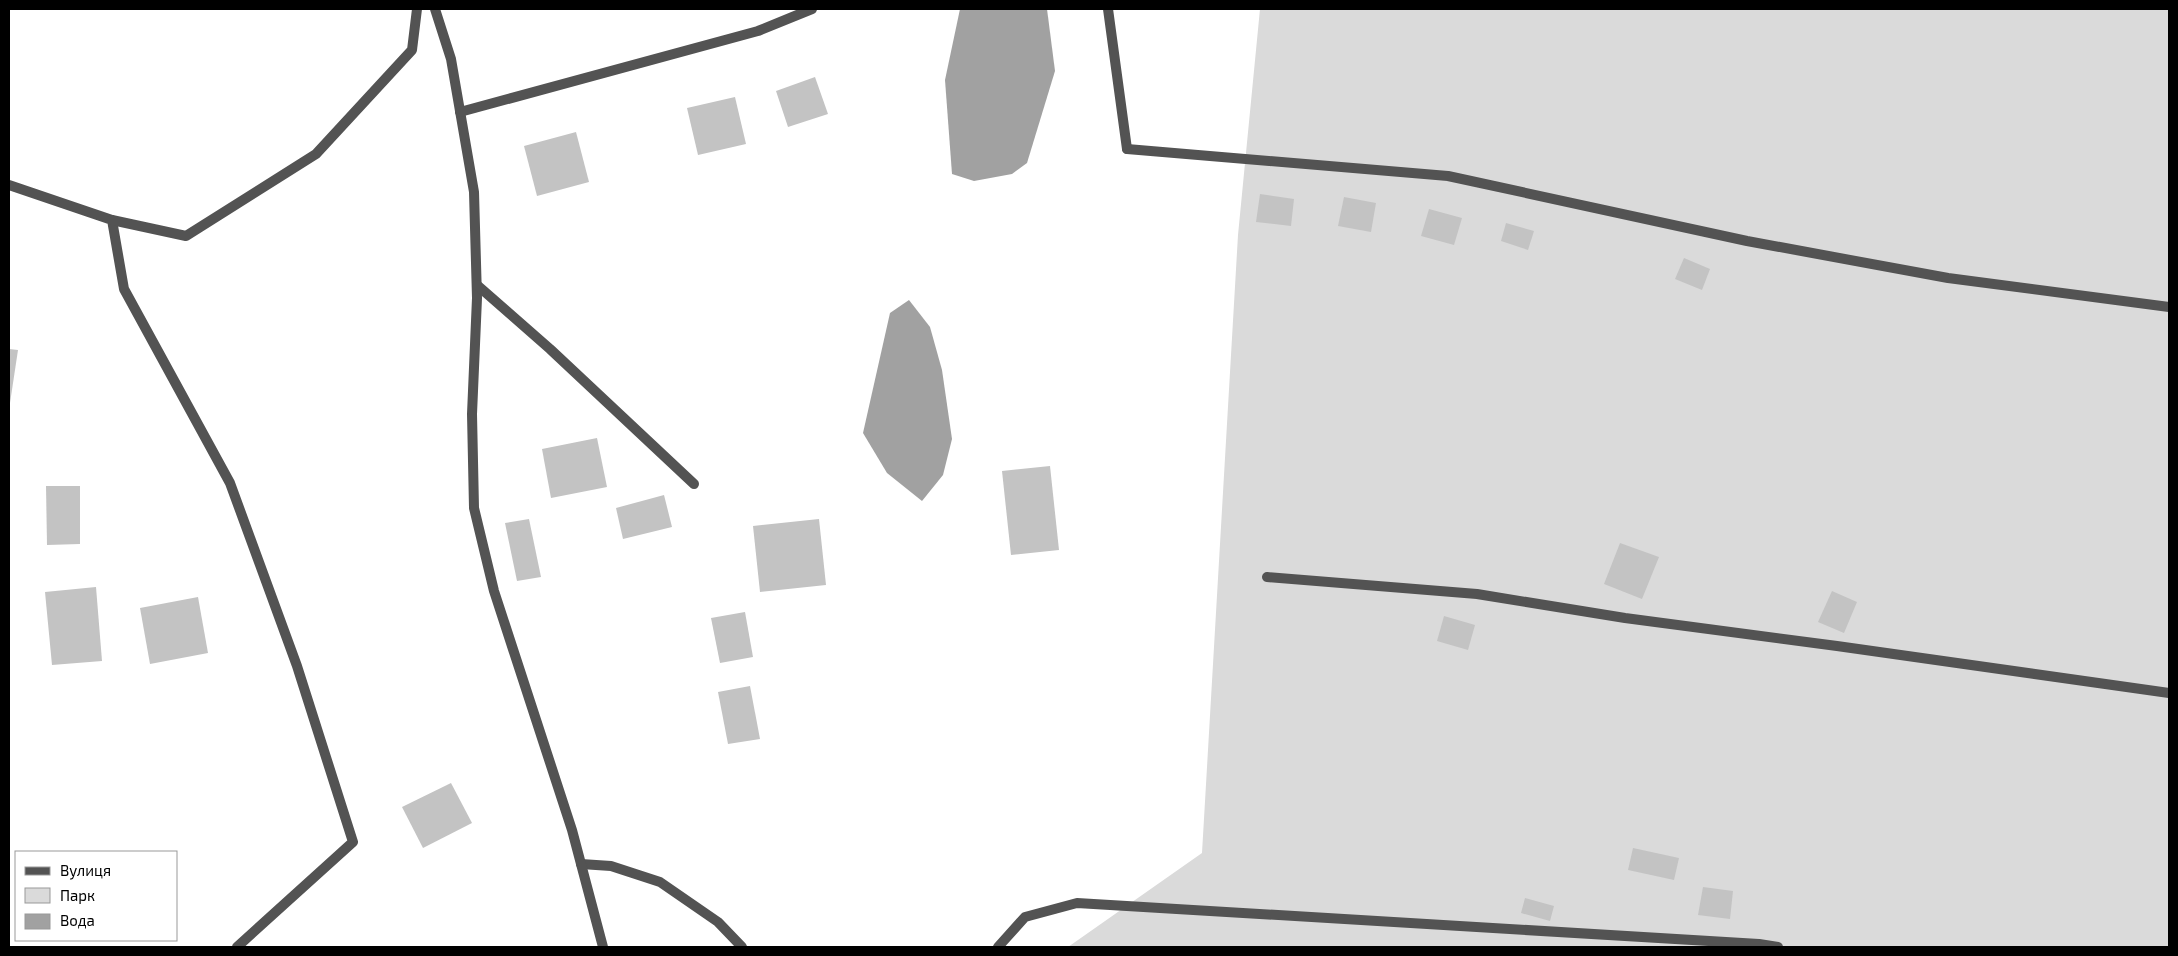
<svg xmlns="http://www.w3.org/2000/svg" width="2178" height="956" font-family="'Exo 2',sans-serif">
  <rect width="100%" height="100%" fill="#fff"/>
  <polygon fill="#dadada" points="1260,9 2169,9 2169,947 1068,947 1202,853 1238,235"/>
  <g fill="#a1a1a1">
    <polygon points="960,9 1047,9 1055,71 1027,163 1012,174 974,181 952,174 945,80"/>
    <polygon points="909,300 930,327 942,370 952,439 943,475 922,501 887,473 863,433 890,313"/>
  </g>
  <g fill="#c3c3c3">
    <polygon points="815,77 828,114 788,127 776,91"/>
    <polygon points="735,97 746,144 698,155 687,108"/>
    <polygon points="576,132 589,182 537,196 524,146"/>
    <polygon points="1260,194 1294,199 1291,226 1256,222"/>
    <polygon points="1344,197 1376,203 1371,232 1338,226"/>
    <polygon points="1429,209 1462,218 1454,245 1421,236"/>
    <polygon points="1506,223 1534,231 1528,250 1501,241"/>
    <polygon points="1684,258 1710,269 1702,290 1675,279"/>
    <polygon points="9,349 18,350 10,403 9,403"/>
    <polygon points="597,438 607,487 551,498 542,449"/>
    <polygon points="1050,466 1059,550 1011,555 1002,471"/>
    <polygon points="46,486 80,486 80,544 47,545"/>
    <polygon points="664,495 672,527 623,539 616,508"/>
    <polygon points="529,519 541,577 517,581 505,523"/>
    <polygon points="819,519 826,585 760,592 753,526"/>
    <polygon points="1620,543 1659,557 1642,599 1604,584"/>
    <polygon points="96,587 102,661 52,665 45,592"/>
    <polygon points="1832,591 1857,602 1844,633 1818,622"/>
    <polygon points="198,597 208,653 150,664 140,608"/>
    <polygon points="745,612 753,657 720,663 711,618"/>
    <polygon points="1444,616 1475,625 1468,650 1437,641"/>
    <polygon points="750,686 760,739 728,744 718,692"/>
    <polygon points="451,783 472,823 423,848 402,807"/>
    <polygon points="1633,848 1679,858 1674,880 1628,870"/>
    <polygon points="1703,887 1733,891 1730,919 1698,915"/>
    <polygon points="1525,898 1554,906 1550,921 1521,913"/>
  </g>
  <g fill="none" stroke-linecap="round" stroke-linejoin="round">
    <g stroke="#535353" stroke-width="10">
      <polyline points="1127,149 1448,176 1747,241 1948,278 2169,307"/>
      <polyline points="1267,577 1477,594 1625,618 1837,646 2169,693"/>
      <polyline points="581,864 611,866 660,882 718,922 742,947"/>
      <polyline points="998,947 1025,917 1077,903 1759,944 1778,947"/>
    </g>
    <g stroke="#535353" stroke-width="10">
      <polyline points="435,9 451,59 474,192 477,298 472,414 474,508 494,591 572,830 603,947"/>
      <polyline points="1108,9 1127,149"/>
      <polyline points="460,112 758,31 812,9"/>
      <polyline points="9,185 112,220 124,289 230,483 297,666 353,842 237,947"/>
      <polyline points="112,220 186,236 316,154 412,50 417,9"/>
      <polyline points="477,285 550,349 694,484"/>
    </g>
  </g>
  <rect width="2178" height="956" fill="none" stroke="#000000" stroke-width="20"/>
  <rect x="15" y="851" width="162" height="90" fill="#ffffff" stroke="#999999"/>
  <rect x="25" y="867" width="25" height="8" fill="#535353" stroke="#999999"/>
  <text x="60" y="876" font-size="15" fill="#000000">Вулиця</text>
  <rect x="25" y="888" width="25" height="15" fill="#dadada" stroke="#999999"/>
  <text x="60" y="901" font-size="15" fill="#000000">Парк</text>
  <rect x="25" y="914" width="25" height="15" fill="#a1a1a1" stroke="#999999"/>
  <text x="60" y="926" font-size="15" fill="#000000">Вода</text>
</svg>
